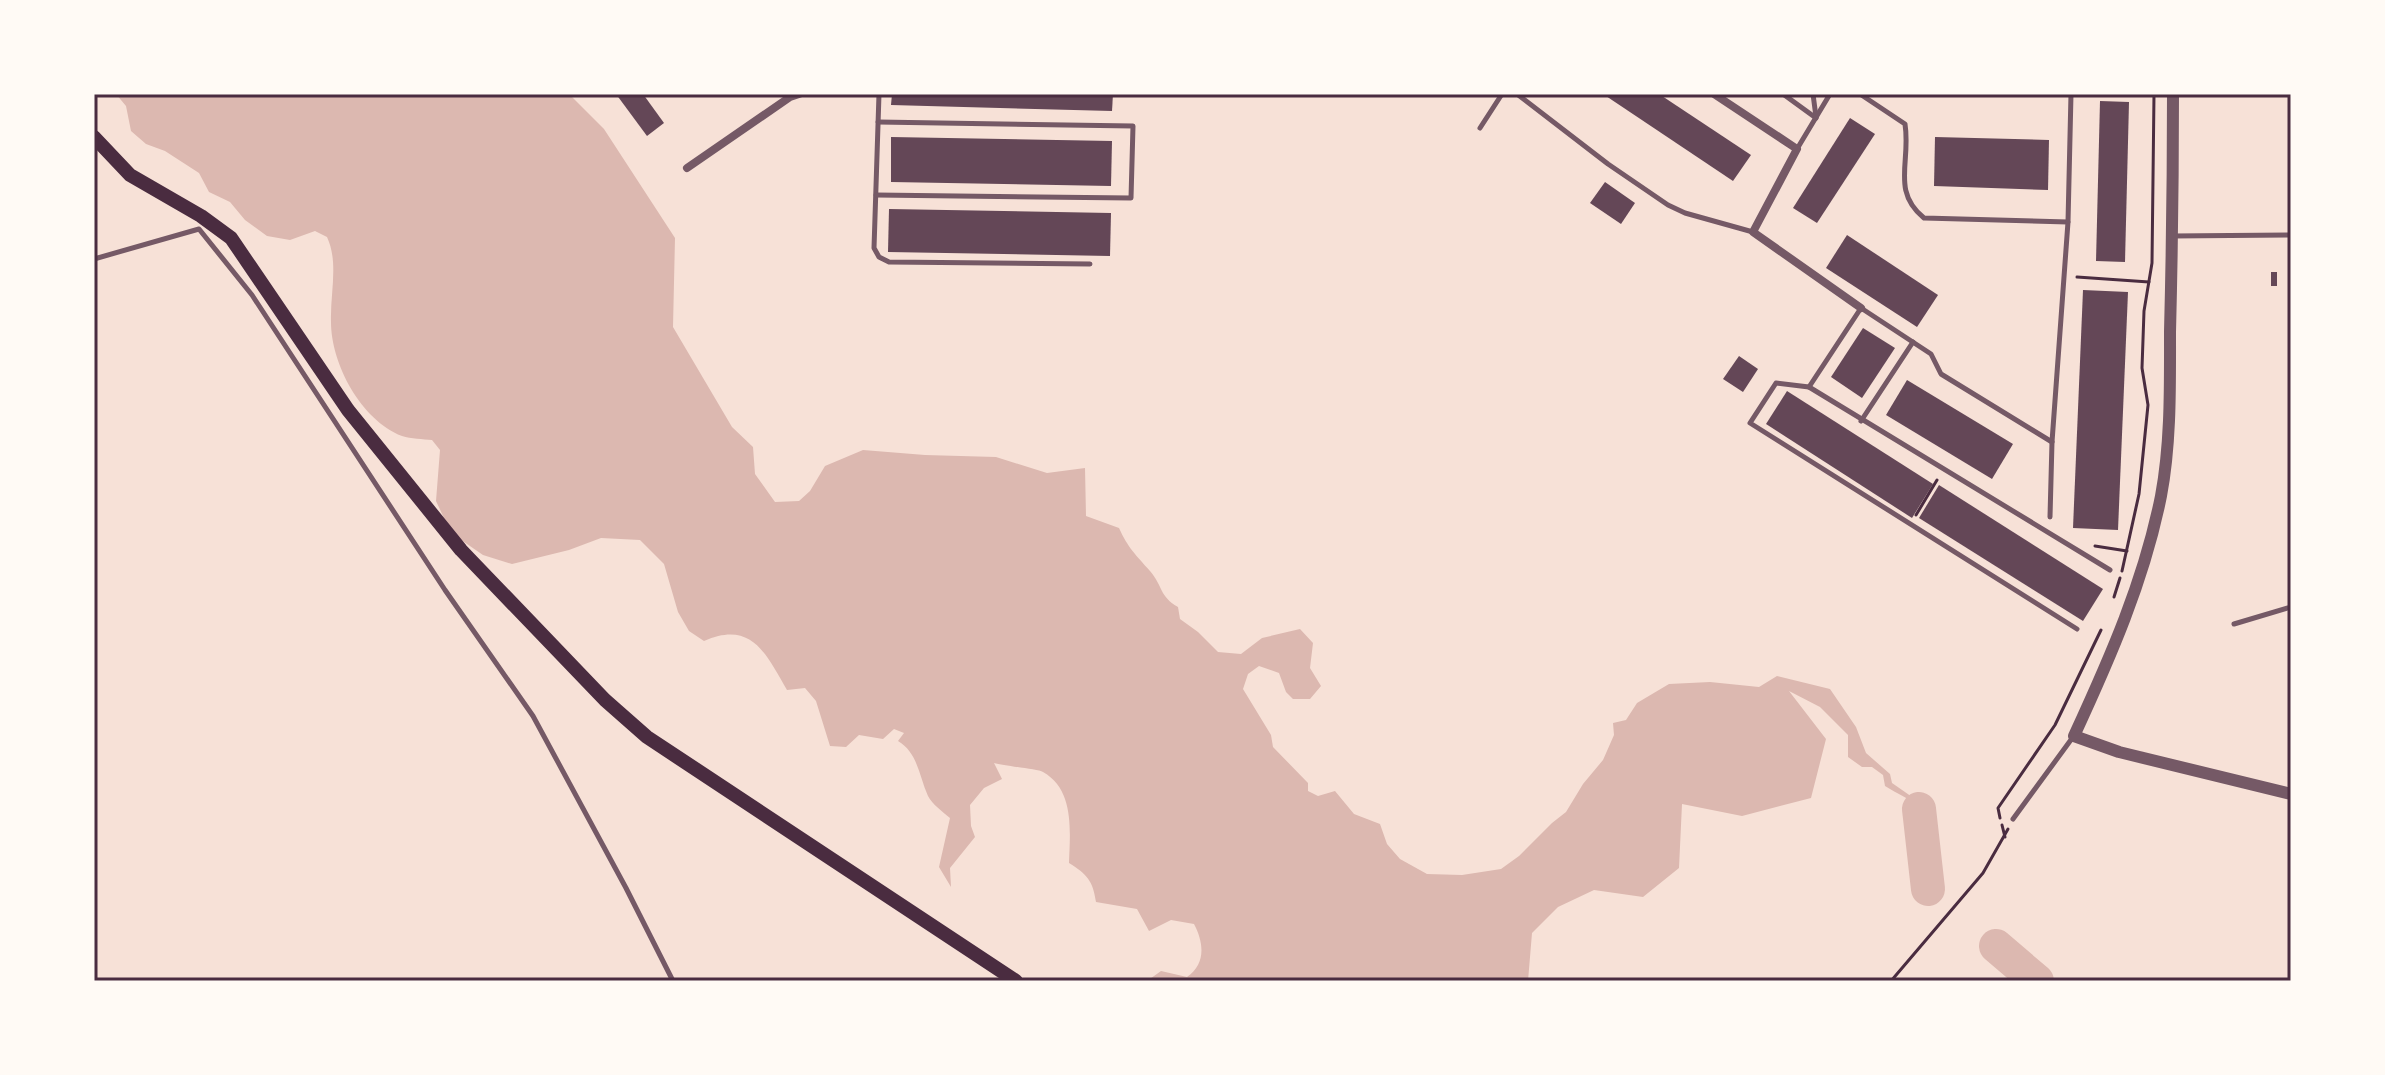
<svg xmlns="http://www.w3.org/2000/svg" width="2385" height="1075" font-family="'Alegreya Sans',sans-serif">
  <rect width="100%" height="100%" fill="#f7e1d7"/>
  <path fill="#dcb8b0" d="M116,94H569L604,129L675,238L673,327L732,427L753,447L755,474L775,502L799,501L810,491L825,466L863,450L925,455L996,457L1047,473L1085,468L1086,516L1119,528C1128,548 1136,555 1150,571C1163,586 1159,596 1178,607L1180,619L1198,632L1218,652L1241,654L1262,638L1300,629L1313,643L1310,668L1321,686L1310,699H1293L1286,692L1279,673L1259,666L1248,674L1243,689L1271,735L1273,747L1308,783V791L1318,796L1335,791L1354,814L1380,824L1387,844L1400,859L1427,874L1462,875L1501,869L1519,856L1552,823L1566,812L1583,784L1603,760L1614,735L1613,723L1626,720L1637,703L1669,684L1710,682L1759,687L1777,676L1830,689L1856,727L1866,753L1890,774L1892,783L1915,799L1919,809C1911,798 1897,794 1885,786L1883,775L1872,767H1862L1848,757V735L1820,707L1789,691L1826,739L1811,798L1742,816L1682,804L1679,868L1643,897L1594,890L1558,907L1532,933L1528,981H1147L1161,971L1187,977C1206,964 1204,943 1194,924L1171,920L1149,931L1137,909L1096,902C1093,881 1087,874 1069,863C1070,832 1075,790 1043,772C1038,769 1004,766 994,763L1002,779L984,788L970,805L971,826L975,837L950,868L951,887L939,867L950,818C943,812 932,804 928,796C919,776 918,753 898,741L904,733L894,729L883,739L859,735L846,747L830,746L816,701L805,688L787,690C766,654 752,620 704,641L689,631L678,612L664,564L640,540L601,538L569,550L512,564L483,555L451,533L436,501L440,450L432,440C423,439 411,439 402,436C361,420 331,364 331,322C330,293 339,263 327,237L315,231L290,240L267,236L245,220L230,202L209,192L199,173L165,151L146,144L131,131L126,106Z"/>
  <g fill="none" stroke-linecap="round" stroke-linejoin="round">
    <g stroke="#dcb8b0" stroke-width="34">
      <polyline points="1919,809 1928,889"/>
      <polyline points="1996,946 2037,981"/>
    </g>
  </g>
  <g fill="#644757">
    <polygon points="616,94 643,94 664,123 647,136"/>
    <polygon points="892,94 1113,94 1112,111 891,105"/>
    <polygon points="1603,94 1659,94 1751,155 1733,181"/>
    <polygon points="2100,101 2129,102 2125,262 2096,261"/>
    <polygon points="1850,118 1875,134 1817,223 1793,208"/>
    <polygon points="891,137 1112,141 1111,186 891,182"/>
    <polygon points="1935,137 2049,140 2048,190 1934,186"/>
    <polygon points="1605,182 1635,203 1621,224 1590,203"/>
    <polygon points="889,209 1111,213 1110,256 888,252"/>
    <polygon points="1847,235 1938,295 1917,327 1826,268"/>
    <rect x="2271" y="272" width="6" height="14"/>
    <polygon points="2083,290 2128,292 2118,530 2073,528"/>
    <polygon points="1863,328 1895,348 1862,398 1831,377"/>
    <polygon points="1739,356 1758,369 1743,392 1723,379"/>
    <polygon points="1907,380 2013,444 1992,479 1886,415"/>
    <polygon points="1787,391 1933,484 1912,518 1766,424"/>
    <polygon points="1939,485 2103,589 2083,621 1919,518"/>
  </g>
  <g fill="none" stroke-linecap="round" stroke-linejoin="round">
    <g stroke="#4a2c40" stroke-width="3">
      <polyline points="2077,277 2149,282"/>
      <polyline points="1916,515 1937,480"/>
      <polyline points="2095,546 2127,551"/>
      <polyline points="2122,571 2139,494 2148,405 2142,368 2144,311 2152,263 2154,94"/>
      <polyline points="2114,597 2120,578"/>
      <polyline points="2000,818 1998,808 2055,725 2101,630"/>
      <polyline points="2002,825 2005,837"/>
      <polyline points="1891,981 1983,873 2008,829"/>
    </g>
    <g stroke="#755966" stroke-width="5">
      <polyline points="879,94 874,248 879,257 889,262 1090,264"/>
      <polyline points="1517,94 1608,164 1668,205 1685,213 1753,232"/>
      <polyline points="1783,94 1816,118"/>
      <polyline points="1813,94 1816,117"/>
      <path d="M1860,94L1905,124C1911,162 1891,191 1924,218L2068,222"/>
      <polyline points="1480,128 1502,94"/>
      <polyline points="1797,149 1830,94"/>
      <polyline points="876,195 1131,198 1133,126 878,122"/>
      <polyline points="2172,236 2291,235"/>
      <polyline points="94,259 199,229 252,295 445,590 533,716 626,888 673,981"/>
      <polyline points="1809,387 2110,570"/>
      <polyline points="1861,421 1913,342"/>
      <polyline points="2052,442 1941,374 1931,354 1861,308 1809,387 1776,383 1750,423 2077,629"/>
      <polyline points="2050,517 2052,442 2068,222 2071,94"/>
      <polyline points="2234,624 2291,607"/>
      <polyline points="2013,819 2073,737"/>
    </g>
    <g stroke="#755966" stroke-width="8">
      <polyline points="1714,94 1797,149 1753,232 1861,308"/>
      <polyline points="687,168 790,97 799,94"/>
    </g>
    <path stroke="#755966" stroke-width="12" d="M2173,94C2173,173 2172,253 2170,332C2170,386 2171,443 2161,496C2144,581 2110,658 2074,736L2119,752L2291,794"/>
    <polyline stroke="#4a2c40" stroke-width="14" points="94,137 130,175 201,216 231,238 348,410 461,550 605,700 647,737 1016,981"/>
  </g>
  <rect width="2385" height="1075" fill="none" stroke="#fffaf5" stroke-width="192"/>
  <rect x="96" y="96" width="2193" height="883" fill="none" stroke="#4a2c40" stroke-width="3"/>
</svg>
